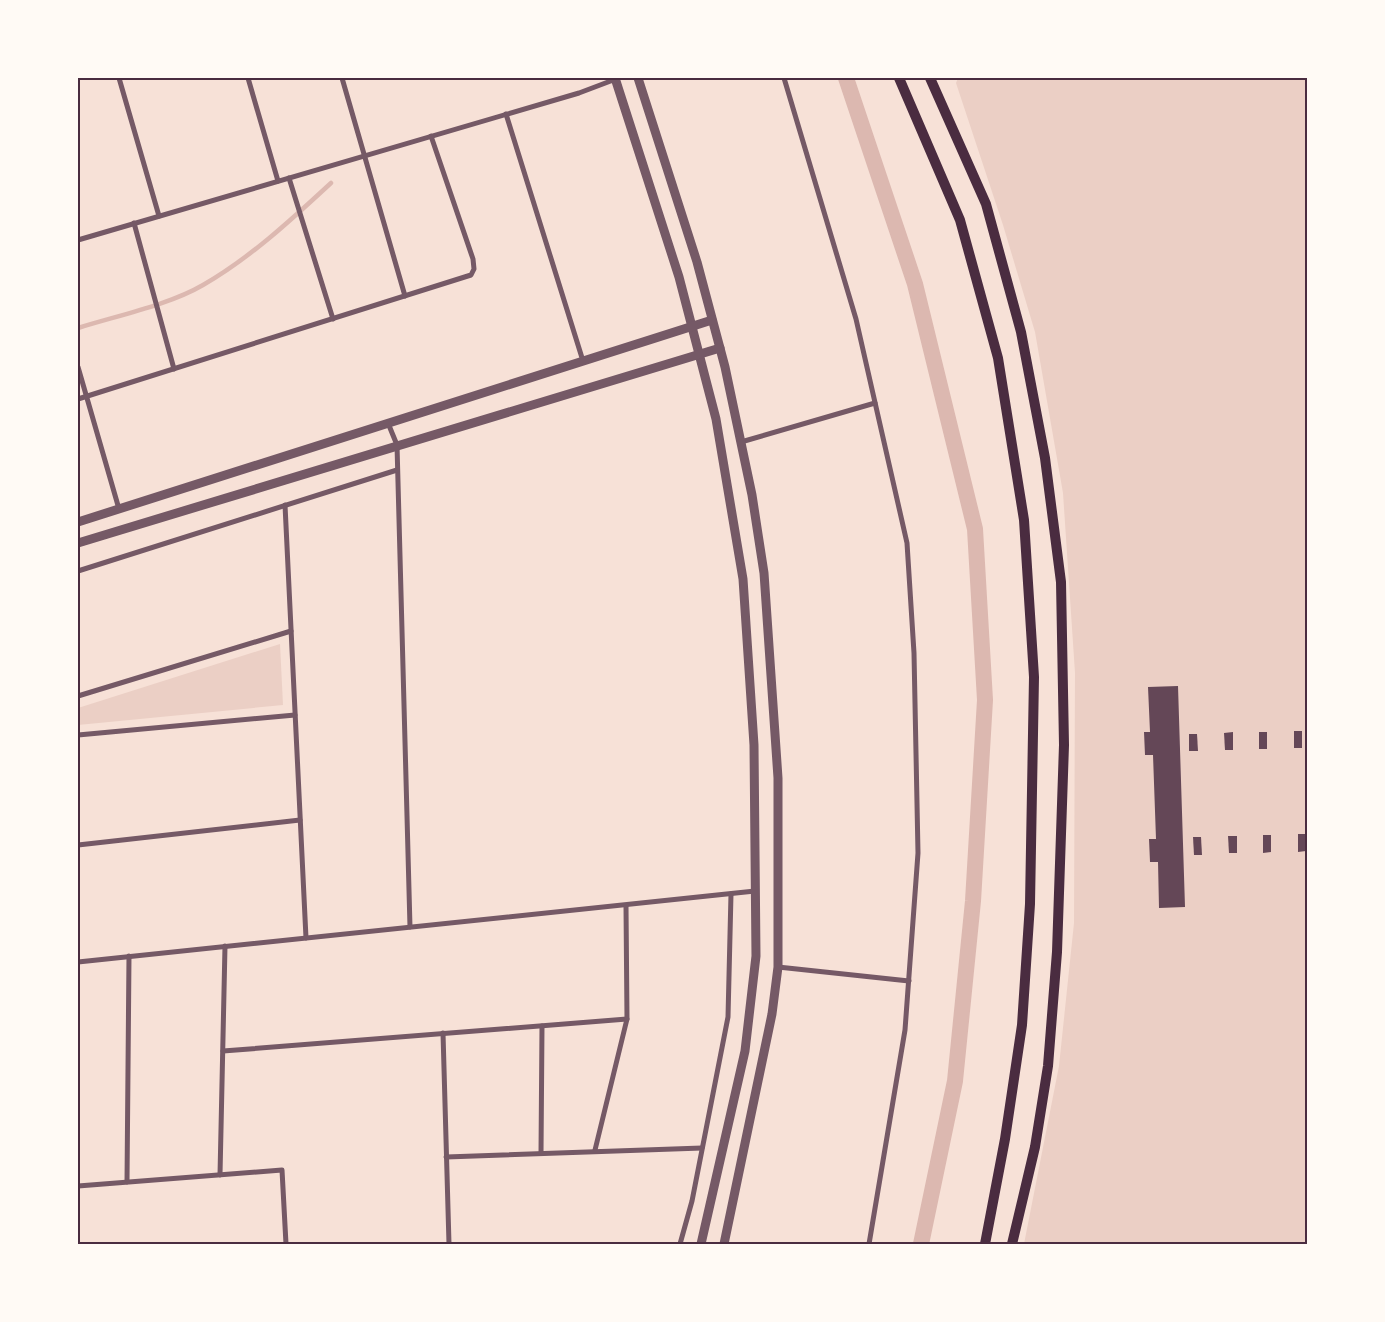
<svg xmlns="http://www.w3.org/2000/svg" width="1385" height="1322" font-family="'Archivo Narrow',sans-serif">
  <rect width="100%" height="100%" fill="#f7e1d7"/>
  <g fill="#ebcfc5">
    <polygon points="958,78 1307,78 1307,1244 1024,1244 1059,1066 1074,923 1075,673 1063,493 1035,332 1003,225 956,83"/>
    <polygon points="280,644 283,705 78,725 78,708"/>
  </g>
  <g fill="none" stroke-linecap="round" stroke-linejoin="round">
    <path stroke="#dcb8b0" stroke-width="4.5" d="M78,328C116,316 169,305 203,285C250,258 291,220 331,183"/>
    <polyline stroke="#dcb8b0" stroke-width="16" points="846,78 915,284 975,529 985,700 973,901 955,1081 921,1244"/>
  </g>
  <g fill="#644757">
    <polygon points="1178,686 1185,907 1159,908 1158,862 1150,862 1149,839 1156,839 1153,755 1145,755 1144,732 1150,732 1148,687"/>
    <rect x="1294" y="731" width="8" height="17"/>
    <polygon points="1233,732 1233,750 1225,750 1224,733"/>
    <rect x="1259" y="732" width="8" height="17"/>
    <polygon points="1189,734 1197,734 1198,751 1189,751"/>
    <polygon points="1298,834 1306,834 1306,851 1298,852"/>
    <polygon points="1263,835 1271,835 1271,852 1263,853"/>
    <polygon points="1228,836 1237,836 1237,853 1229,853"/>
    <polygon points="1193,837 1201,837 1202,855 1194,855"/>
  </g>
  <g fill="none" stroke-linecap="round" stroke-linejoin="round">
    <g stroke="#755966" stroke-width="5">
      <polyline points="119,78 159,216"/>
      <polyline points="248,78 278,181"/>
      <polyline points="342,78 405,296"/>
      <polyline points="784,78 856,319 907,543 914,653 918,853 905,1030 869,1244"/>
      <polyline points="506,114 583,361"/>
      <polyline points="289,178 333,319"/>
      <polyline points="134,223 174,369"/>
      <polyline points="78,240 579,93 616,79"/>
      <polyline points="78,367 119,509"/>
      <polyline points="78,399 471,275 474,269 473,259 431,136"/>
      <polyline points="388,423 397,445 410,927"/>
      <polyline points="741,442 875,403"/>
      <polyline points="285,505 306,938"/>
      <polyline points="78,571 397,470"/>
      <polyline points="78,696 291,631"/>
      <polyline points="78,735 295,715"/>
      <polyline points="78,845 300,820"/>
      <polyline points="78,962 755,891"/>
      <polyline points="778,967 909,981"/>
      <polyline points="443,1033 449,1244"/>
      <polyline points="223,1051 627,1019"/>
      <polyline points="595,1150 627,1019 626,906"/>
      <polyline points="541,1153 542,1026"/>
      <polyline points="446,1157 702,1148"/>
      <polyline points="220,1175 225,946"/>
      <polyline points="127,1182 129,956"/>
      <polyline points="78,1186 282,1170 286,1244"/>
      <polyline points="680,1244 692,1201 728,1017 731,894"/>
    </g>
    <g stroke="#755966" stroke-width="9">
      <polyline points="615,78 679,277 716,419 743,579 754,745 756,956 745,1051 701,1244"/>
      <polyline points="638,78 697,262 725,367 752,495 764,573 778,778 778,967 772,1014 724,1244"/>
      <polyline points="78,522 712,320"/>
      <polyline points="78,543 720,348"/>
    </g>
    <g stroke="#4a2c40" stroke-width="10">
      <polyline points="899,78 960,220 998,358 1024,520 1034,677 1030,904 1022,1025 1005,1139 985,1244"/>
      <polyline points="930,78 986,204 1021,332 1045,458 1061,582 1064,745 1057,952 1048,1066 1035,1147 1012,1244"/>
    </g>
  </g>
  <rect width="1385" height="1322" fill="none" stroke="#fffaf5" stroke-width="158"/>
  <rect x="79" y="79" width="1227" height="1164" fill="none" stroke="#4a2c40" stroke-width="2"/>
</svg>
